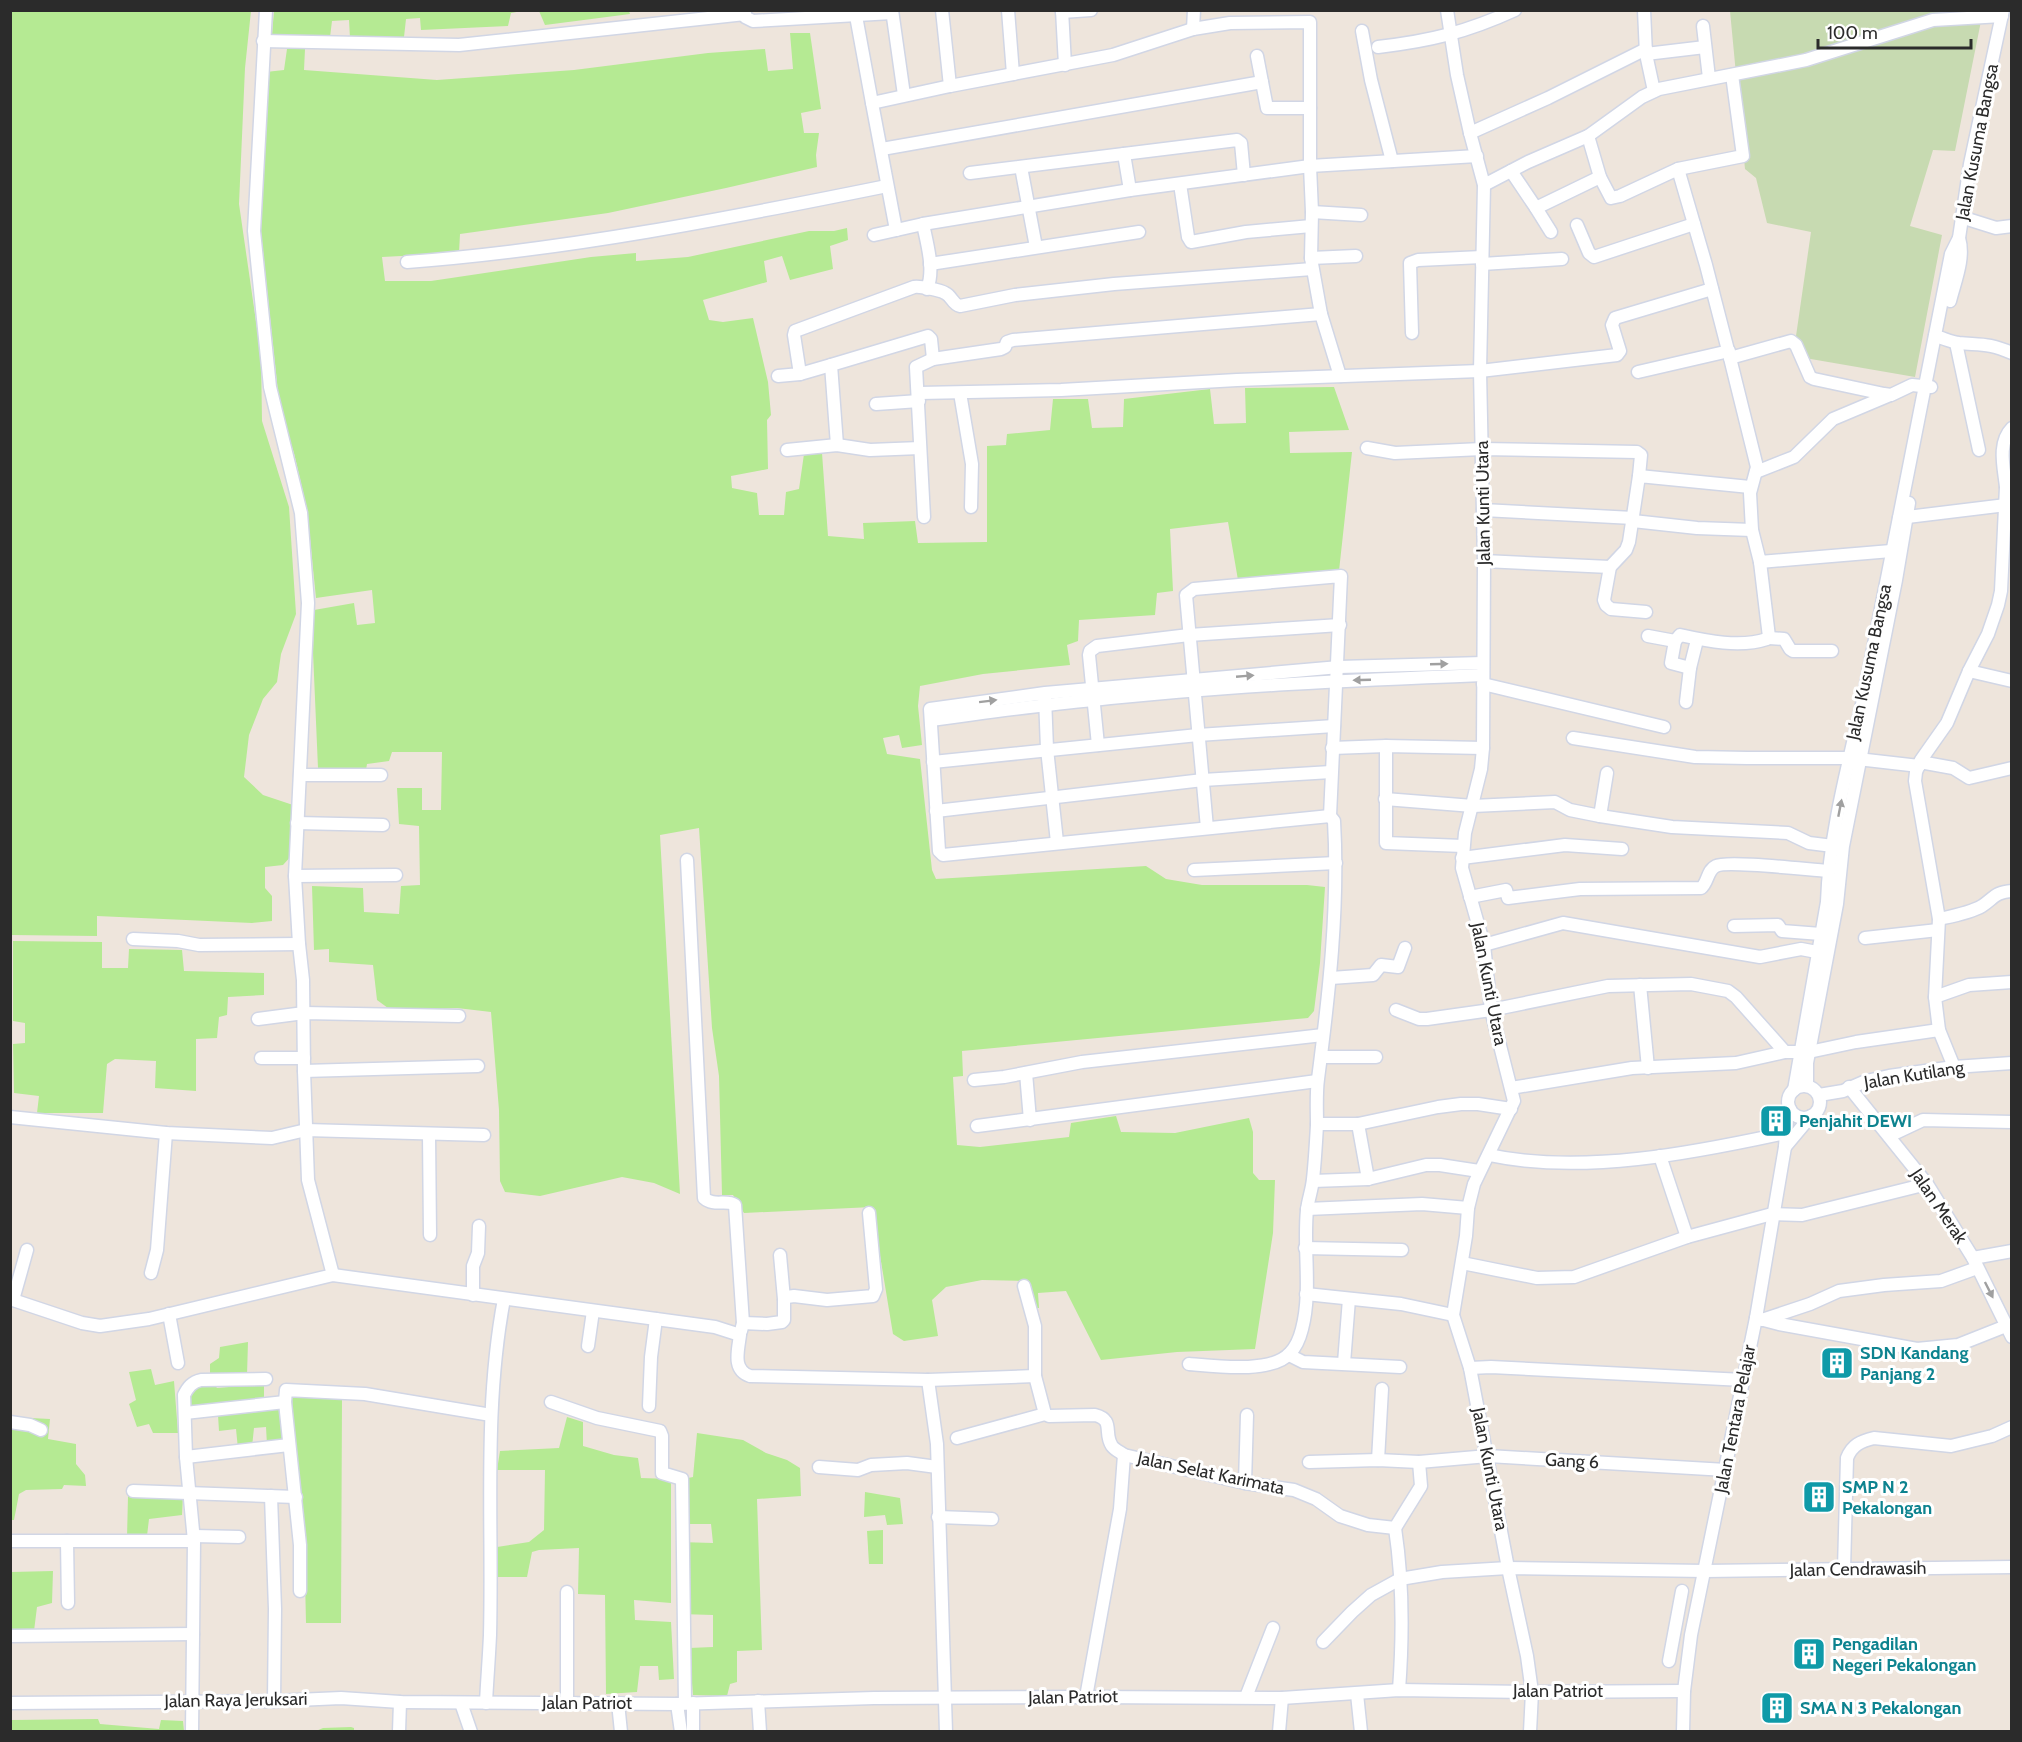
<svg xmlns="http://www.w3.org/2000/svg" width="2022" height="1742" font-family="Cabin,sans-serif">
  <rect width="100%" height="100%" fill="#eee5dc"/>
  <g fill="#b5ea93">
    <polygon points="11,11 251,11 245,68 239,204 261,356 262,421 289,507 296,614 281,654 277,682 263,699 249,735 244,777 263,795 293,805 292,855 283,865 265,867 265,888 272,896 272,921 252,923 97,916 97,936 11,935"/>
    <polygon points="274,11 522,11 511,13 508,26 421,30 420,18 406,19 404,37 350,38 349,20 332,21 330,37 272,35"/>
    <polygon points="629,11 630,14 545,25 539,11"/>
    <polygon points="790,33 810,33 821,109 801,113 804,133 819,133 816,155 817,167 726,188 608,213 460,234 459,253 382,257 385,281 431,281 591,257 636,253 636,261 688,257 809,231 834,231 847,228 848,240 830,246 833,269 790,280 782,256 764,261 767,282 703,300 709,320 723,322 753,318 768,382 771,415 767,420 768,469 731,476 732,488 757,493 759,515 784,515 786,492 799,489 804,454 822,453 828,536 864,539 863,523 915,521 918,543 987,542 987,446 1006,445 1007,434 1050,430 1053,399 1088,399 1092,428 1123,427 1124,399 1210,389 1214,424 1246,423 1245,388 1334,387 1349,430 1289,432 1290,453 1352,452 1339,571 1238,580 1228,522 1170,529 1173,591 1157,593 1155,615 1079,620 1078,641 1067,645 1070,665 983,674 920,686 918,706 922,745 902,748 899,735 883,738 887,754 920,759 932,870 936,879 1146,866 1166,879 1202,885 1307,885 1325,887 1320,963 1314,1011 1308,1018 962,1051 963,1076 953,1077 957,1145 980,1147 1069,1137 1071,1123 1116,1116 1121,1132 1175,1133 1249,1118 1253,1132 1253,1173 1259,1180 1275,1180 1273,1233 1255,1349 1177,1352 1101,1360 1066,1291 1038,1293 1039,1308 1034,1308 1026,1281 982,1280 946,1287 932,1300 938,1336 904,1341 893,1334 872,1207 744,1213 733,1195 722,1195 719,1076 712,1028 699,828 660,835 680,1194 654,1183 622,1177 540,1196 505,1192 500,1181 499,1110 491,1012 457,1008 392,1011 377,1000 373,965 329,962 329,949 314,950 312,886 363,888 364,912 399,914 401,886 420,885 419,826 399,824 397,788 422,788 422,810 441,810 442,752 392,752 389,761 367,764 366,770 318,768 313,652 314,610 354,603 357,625 375,623 372,590 316,598 307,509 294,453 280,411 260,223 266,72 284,70 287,49 305,49 304,70 437,80 574,70 708,53 765,49 768,71 793,69"/>
    <polygon points="13,941 102,942 102,968 128,968 129,949 182,950 184,971 264,973 264,995 228,997 227,1015 219,1017 217,1038 196,1039 196,1091 155,1088 156,1061 115,1059 107,1064 103,1113 37,1113 39,1096 14,1093 13,1044 25,1043 25,1023 13,1021"/>
    <polygon points="248,1342 247,1375 210,1374 210,1364 219,1358 220,1347"/>
    <polygon points="151,1369 155,1385 174,1381 178,1433 153,1433 149,1424 137,1427 129,1404 136,1400 129,1372"/>
    <polygon points="214,1384 217,1388 264,1384 264,1404 281,1407 284,1443 267,1445 266,1427 254,1428 252,1447 238,1449 236,1429 219,1431 218,1415 187,1410 189,1388"/>
    <path d="M290,1395L342,1398L341,1623H306C305,1575 304,1527 299,1478C297,1450 289,1423 290,1395Z"/>
    <polygon points="11,1417 50,1419 48,1439 76,1444 76,1464 85,1475 86,1486 64,1485 62,1489 26,1490 19,1494 14,1520 11,1520"/>
    <polygon points="567,1417 583,1422 583,1446 614,1455 638,1458 641,1478 671,1479 671,1603 634,1600 635,1620 671,1622 674,1679 659,1680 658,1666 640,1666 637,1692 606,1694 605,1595 578,1594 579,1548 539,1550 532,1552 527,1577 496,1577 497,1547 529,1542 544,1530 545,1470 497,1470 500,1451 559,1448"/>
    <polygon points="697,1433 743,1440 766,1453 787,1460 800,1468 801,1496 757,1499 762,1650 737,1651 737,1682 730,1684 727,1696 693,1695 689,1648 713,1647 713,1615 680,1614 679,1542 713,1543 711,1524 677,1524 678,1480 693,1477"/>
    <polygon points="865,1492 900,1498 903,1524 887,1525 885,1515 864,1517"/>
    <polygon points="183,1495 182,1515 149,1519 147,1536 127,1538 128,1496"/>
    <polygon points="883,1530 883,1564 869,1564 867,1531"/>
    <polygon points="53,1571 52,1603 37,1607 34,1631 11,1630 11,1572"/>
    <polygon points="98,1719 100,1724 159,1729 161,1720 183,1721 184,1731 11,1731 11,1720"/>
    <polygon points="351,1727 354,1728 354,1731 316,1731 323,1728"/>
  </g>
  <polygon fill="#c7dab1" points="1730,11 1983,11 1955,151 1933,150 1910,226 1942,235 1915,377 1805,358 1795,343 1811,232 1767,223 1756,178 1745,169"/>
  <g fill="none" stroke-linecap="round" stroke-linejoin="round">
    <defs>
      <g id="minor">
        <polyline points="266,10 254,231 270,387 301,513 308,603 295,876 299,944 303,980 304,1071 308,1180 333,1275"/>
        <polyline points="744,10 745,17 753,21 892,13"/>
        <polyline points="892,10 904,95"/>
        <polyline points="1008,10 1013,74"/>
        <polyline points="1062,10 1065,65"/>
        <polyline points="1447,10 1457,75 1470,133 1484,185 1480,371 1484,561 1483,748 1481,769 1465,833 1462,868 1484,945 1491,1010 1514,1101 1474,1184 1468,1208 1466,1236 1453,1315 1470,1368 1508,1568 1527,1656 1532,1692 1530,1732"/>
        <polyline points="1644,10 1646,54 1654,91"/>
        <polyline points="1062,12 1091,10"/>
        <polyline points="856,16 872,103 950,86 942,10"/>
        <polyline points="1703,26 1709,78"/>
        <polyline points="1193,29 1194,10"/>
        <polyline points="1362,31 1371,80 1392,161"/>
        <polyline points="263,41 459,45 745,14"/>
        <path d="M1378,47C1430,41 1467,32 1515,10"/>
        <polyline points="1646,54 1705,47"/>
        <polyline points="1257,56 1267,108 1310,108"/>
        <polyline points="950,86 1113,55 1193,29 1230,23 1310,22 1310,166 1312,212 1311,258 1321,314 1340,376"/>
        <polyline points="872,103 896,230"/>
        <polyline points="1470,133 1548,98 1646,49"/>
        <polyline points="1588,136 1600,177 1611,198 1620,196 1678,169 1706,265 1730,358 1791,341 1796,345 1810,377 1814,379 1884,394 1891,395 1912,385 1931,387"/>
        <polyline points="882,149 1262,82"/>
        <polyline points="1124,154 1130,190"/>
        <polyline points="1021,167 1036,247"/>
        <polyline points="1678,169 1743,156 1732,75"/>
        <polyline points="1511,171 1536,208 1600,177"/>
        <polyline points="970,173 1237,140 1241,143 1244,175"/>
        <polyline points="1180,184 1188,237 1191,242 1246,232 1311,226"/>
        <polyline points="1484,185 1528,162 1588,136 1642,97 1659,89 1806,60 1933,20 2002,16"/>
        <polyline points="1536,208 1551,232"/>
        <polyline points="1312,212 1361,215"/>
        <polyline points="1961,217 1996,228 2012,226"/>
        <path d="M923,224C927,244 935,270 927,289"/>
        <polyline points="1577,225 1589,253 1594,257 1694,224"/>
        <polyline points="874,235 923,224 1130,190 1310,166 1477,156"/>
        <polyline points="1311,258 1356,256"/>
        <path d="M407,262C568,250 729,218 887,186"/>
        <polyline points="930,264 1139,232"/>
        <polyline points="1482,264 1562,259"/>
        <path d="M1950,301C1955,281 1965,258 1959,238"/>
        <polyline points="1412,333 1410,263 1418,260 1482,257"/>
        <path d="M1935,336C1943,338 1951,342 1959,343C1982,345 1989,343 2012,353"/>
        <polyline points="1956,343 1979,450"/>
        <polyline points="1730,358 1757,467 1750,493 1752,530 1760,562 1891,551"/>
        <polyline points="1638,372 1729,351"/>
        <polyline points="800,374 831,365"/>
        <path d="M778,376L800,374L794,335L795,331L914,287C920,286 940,290 945,293C952,296 952,304 960,306L1015,295L1114,284L1312,269"/>
        <polyline points="919,393 1061,390 1237,380 1480,371 1617,355 1620,351 1612,325 1615,318 1712,289"/>
        <polyline points="960,393 972,464 971,507"/>
        <polyline points="876,404 919,401"/>
        <polyline points="837,445 831,365 928,336 931,339 933,359"/>
        <polyline points="1367,448 1395,453 1482,449 1637,452 1641,455 1639,476"/>
        <polyline points="787,450 837,445 870,450 920,448"/>
        <polyline points="1756,472 1794,457 1833,419 1890,395"/>
        <path d="M2006,487C2004,468 1997,443 2012,428"/>
        <polyline points="1483,510 1633,518"/>
        <polyline points="924,517 916,367 933,359 1001,349 1005,347 1007,342 1013,340 1321,314"/>
        <polyline points="1899,518 2006,505"/>
        <polyline points="1633,521 1697,528 1752,530"/>
        <polyline points="1484,561 1610,567"/>
        <polyline points="1646,612 1611,609 1606,605 1604,600 1610,567 1626,550 1629,542 1639,476 1750,487"/>
        <path d="M1648,636L1675,641L1680,635C1707,641 1740,648 1767,639L1769,637L1760,562"/>
        <polyline points="1769,638 1784,639 1790,649 1793,651 1832,651"/>
        <polyline points="1675,641 1671,663 1690,668 1697,640"/>
        <polyline points="1969,671 2012,681"/>
        <polyline points="1483,684 1664,727"/>
        <polyline points="1045,697 1047,749 1057,842"/>
        <polyline points="1686,702 1690,668"/>
        <path d="M931,720C985,713 1039,705 1093,700C1223,686 1353,680 1483,675"/>
        <polyline points="1573,738 1695,757 1747,758 1849,758 1919,766"/>
        <polyline points="1098,745 1089,655 1090,651 1097,646 1189,635 1340,625"/>
        <polyline points="1386,746 1386,843 1463,846"/>
        <polyline points="1332,748 1386,746 1483,748"/>
        <polyline points="933,762 1198,735 1334,726"/>
        <polyline points="1920,762 1953,768 1969,778 2012,768"/>
        <polyline points="300,775 381,775"/>
        <polyline points="1385,799 1473,806 1555,802 1570,810 1600,816 1672,827 1788,833 1809,843 1833,846"/>
        <polyline points="936,811 1203,780 1331,772"/>
        <polyline points="1330,816 943,855 939,851 930,709 1045,693 1339,667 1483,663"/>
        <polyline points="1600,816 1607,773"/>
        <polyline points="297,823 383,825"/>
        <polyline points="1462,858 1565,845 1622,849"/>
        <path d="M687,860L704,1198C714,1207 726,1199 735,1205L743,1323"/>
        <polyline points="1194,870 1336,863"/>
        <polyline points="295,876 396,875"/>
        <path d="M1470,897L1506,890L1508,898L1580,889L1701,888C1708,883 1707,870 1716,866C1727,860 1810,870 1828,871"/>
        <path d="M1939,919C1953,916 1970,913 1982,906C1994,898 1995,892 2012,891"/>
        <polyline points="1734,926 1778,925 1782,931 1821,934"/>
        <polyline points="1865,938 1938,930"/>
        <polyline points="133,939 178,941 199,945 299,944"/>
        <polyline points="1484,945 1563,923 1760,957 1801,949 1817,952"/>
        <polyline points="1331,978 1373,975 1381,965 1398,967 1405,948"/>
        <polyline points="1640,985 1648,1068"/>
        <polyline points="1935,997 1969,985 2012,982"/>
        <polyline points="1396,1010 1419,1019 1427,1019 1491,1010 1608,986 1691,984 1728,991 1736,997 1785,1052 1800,1052"/>
        <polyline points="258,1019 304,1013 459,1016"/>
        <polyline points="1809,1052 1856,1042 1939,1030"/>
        <polyline points="1322,1057 1376,1057"/>
        <polyline points="261,1058 304,1058"/>
        <polyline points="1954,1067 1939,1030 1935,997 1939,919 1915,781 1916,772 1921,760 1947,723 1969,671 1988,634 1998,605 2001,591 2006,487 2012,487"/>
        <polyline points="304,1071 478,1066"/>
        <polyline points="1026,1073 1030,1120"/>
        <polyline points="974,1080 1004,1077 1082,1062 1323,1035"/>
        <polyline points="1807,1086 1807,1063 1837,904 1843,846 1896,580 1909,503"/>
        <circle cx="1804" cy="1102" r="16"/>
        <polyline points="1849,1087 1927,1184 1973,1258 2012,1337"/>
        <polyline points="1511,1088 1632,1068 1736,1063 1785,1052"/>
        <path d="M1794,1090L1827,902C1829,836 1848,765 1863,700L1951,254L1959,238L1970,164L2003,10"/>
        <polyline points="1819,1095 1843,1091 1866,1081 1889,1076 1954,1067 2012,1063"/>
        <polyline points="10,1117 166,1133 272,1138 306,1130 484,1135"/>
        <polyline points="1317,1124 1358,1124 1438,1107 1461,1104 1478,1104 1511,1109"/>
        <polyline points="1358,1124 1368,1179"/>
        <polyline points="977,1126 1317,1081"/>
        <polyline points="429,1134 430,1235"/>
        <polyline points="1889,1136 1923,1120 2012,1122"/>
        <polyline points="1785,1147 1811,1116"/>
        <path d="M1489,1155C1582,1175 1693,1153 1785,1133"/>
        <polyline points="1660,1156 1687,1237"/>
        <polyline points="1313,1181 1368,1179 1426,1165 1440,1165 1479,1171"/>
        <polyline points="1307,1209 1422,1204 1468,1208"/>
        <polyline points="1305,1248 1402,1250"/>
        <polyline points="780,1255 784,1299"/>
        <polyline points="1973,1258 2012,1251"/>
        <polyline points="1462,1263 1537,1278 1574,1277 1687,1237 1772,1214 1802,1215 1927,1184"/>
        <polyline points="151,1273 157,1250 166,1133"/>
        <polyline points="1024,1286 1035,1326 1035,1376"/>
        <polyline points="1306,1294 1401,1304 1453,1315"/>
        <polyline points="473,1295 473,1266 478,1253 479,1226"/>
        <path d="M10,1299L82,1323L100,1326L149,1319L333,1275L715,1327L740,1335C738,1351 732,1370 750,1376L928,1380L1035,1376L1045,1414L1049,1416L1095,1415C1115,1420 1103,1433 1112,1446C1115,1450 1120,1452 1124,1455L1245,1483L1294,1490L1316,1499L1340,1516L1368,1525L1395,1528C1403,1581 1403,1636 1399,1690"/>
        <polyline points="13,1300 27,1250"/>
        <polyline points="169,1314 178,1363"/>
        <polyline points="1756,1318 1779,1324 1917,1349 1958,1345 2006,1326"/>
        <polyline points="1762,1320 1810,1304 1839,1291 1884,1285 1941,1281 1977,1268"/>
        <polyline points="741,1331 743,1323 767,1324 782,1322 784,1320 784,1301 787,1297 794,1296 827,1300 873,1296 876,1289 869,1213"/>
        <polyline points="588,1346 593,1311"/>
        <polyline points="1289,1355 1303,1362 1400,1367"/>
        <polyline points="1344,1363 1349,1299"/>
        <path d="M1189,1364C1214,1366 1272,1374 1290,1353C1296,1347 1300,1337 1302,1329C1312,1291 1303,1249 1307,1210C1308,1200 1312,1190 1313,1179C1315,1161 1316,1143 1317,1125C1317,1110 1316,1094 1318,1079C1329,994 1339,907 1334,821L1330,816C1333,736 1338,656 1341,576L1194,589L1186,595L1207,828"/>
        <polyline points="1470,1368 1491,1367 1743,1380"/>
        <polyline points="928,1380 937,1444 946,1732"/>
        <polyline points="551,1402 597,1418 660,1431 662,1436 662,1473 682,1479 685,1703"/>
        <polyline points="649,1406 651,1357 656,1319"/>
        <polyline points="185,1413 285,1402"/>
        <polyline points="10,1422 30,1425 41,1430"/>
        <polyline points="957,1438 1045,1414"/>
        <polyline points="186,1457 289,1445"/>
        <polyline points="1378,1460 1382,1389"/>
        <polyline points="1309,1462 1378,1460 1419,1462 1488,1456 1726,1470"/>
        <polyline points="819,1467 858,1470 871,1465 907,1463 937,1467"/>
        <polyline points="1245,1483 1247,1415"/>
        <polyline points="133,1491 296,1497"/>
        <polyline points="271,1496 275,1609 274,1701"/>
        <polyline points="938,1517 992,1519"/>
        <polyline points="1395,1528 1421,1486 1419,1462"/>
        <polyline points="194,1536 239,1537"/>
        <polyline points="10,1541 194,1541"/>
        <polyline points="67,1541 68,1603"/>
        <path d="M1844,1569L1847,1458C1852,1445 1861,1441 1874,1438L1951,1446L1992,1436L2012,1427"/>
        <polyline points="300,1591 300,1545 285,1402 286,1390 365,1394 491,1415"/>
        <polyline points="567,1592 567,1703"/>
        <polyline points="10,1636 193,1634"/>
        <polyline points="1323,1642 1352,1612 1371,1595 1400,1579 1442,1572 1508,1568 1705,1571 2012,1567"/>
        <polyline points="1669,1661 1682,1591"/>
        <polyline points="1357,1694 1361,1732"/>
        <polyline points="1086,1697 1120,1509 1124,1455"/>
        <polyline points="1246,1697 1273,1628"/>
        <polyline points="758,1701 760,1732"/>
        <polyline points="10,1703 274,1701 341,1698 400,1702 677,1704 874,1698 1086,1697 1282,1698 1399,1690 1532,1692 1684,1691"/>
        <polyline points="461,1703 471,1732"/>
        <path d="M486,1703C487,1681 489,1658 490,1635C493,1523 483,1410 504,1299"/>
        <polyline points="618,1703 621,1732"/>
        <polyline points="677,1704 681,1732"/>
        <path d="M192,1732L194,1541L186,1457L184,1395C188,1387 192,1382 201,1380L266,1379"/>
        <polyline points="399,1732 400,1702"/>
        <polyline points="693,1732 693,1703"/>
        <polyline points="1279,1732 1282,1698"/>
        <polyline points="1683,1732 1684,1691 1691,1635 1756,1318 1785,1147 1787,1117 1790,1109"/>
      </g>
    </defs>
    <use href="#minor" stroke="#d1d6e5" stroke-width="15"/>
    <use href="#minor" stroke="#fff" stroke-width="12"/>
  </g>
  <defs><path id="oneway-solid" d="M-6-.8H1V-3.2L6.5 0L1 3.2V.8H-6Z" transform="scale(1.5)"/></defs>
  <g fill="#a0a0a0">
    <use href="#oneway-solid" transform="translate(1439 664) rotate(-2)"/>
    <use href="#oneway-solid" transform="translate(1245 676) rotate(-5)"/>
    <use href="#oneway-solid" transform="translate(1362 680) rotate(178)"/>
    <use href="#oneway-solid" transform="translate(988 701) rotate(-7)"/>
    <use href="#oneway-solid" transform="translate(1840 808) rotate(-79)"/>
    <use href="#oneway-solid" transform="translate(1989 1290) rotate(63)"/>
  </g>
  <defs>
    <symbol id="building-square" viewBox="-11 -11 22 22"><rect x="-9" y="-9" width="18" height="18" rx="4" fill="#0f9aa8" stroke="#fff"/><path d="M-4-6H4V6H1V3H-1V6H-4ZM-2.5-4.3h1.7v1.8h-1.7ZM.8-4.3h1.7v1.8H.8ZM-2.5-1h1.7V.8h-1.7ZM.8-1h1.7V.8H.8Z" fill="#fff"/></symbol>
  </defs>
  <g fill-rule="evenodd">
    <use href="#building-square" x="1757" y="1102" width="38" height="38"/>
    <use href="#building-square" x="1818" y="1344" width="38" height="38"/>
    <use href="#building-square" x="1800" y="1478" width="38" height="38"/>
    <use href="#building-square" x="1790" y="1635" width="38" height="38"/>
    <use href="#building-square" x="1758" y="1689" width="38" height="38"/>
  </g>
  <g text-anchor="middle" dominant-baseline="central" stroke-width="6" stroke-linejoin="round" paint-order="stroke">
    <g font-size="18" fill="#2b2b2b" stroke="#fff">
      <text transform="translate(1977 142) rotate(-79)">Jalan Kusuma Bangsa</text>
      <text transform="translate(1483 503) rotate(-91)">Jalan Kunti Utara</text>
      <text transform="translate(1869 662) rotate(-78)">Jalan Kusuma Bangsa</text>
      <text transform="translate(1489 984) rotate(79)">Jalan Kunti Utara</text>
      <text transform="translate(1914 1075) rotate(-9)">Jalan Kutilang</text>
      <text transform="translate(1939 1206) rotate(56)">Jalan Merak</text>
      <text transform="translate(1735 1419) rotate(-79)">Jalan Tentara Pelajar</text>
      <text transform="translate(1572 1461) rotate(3)">Gang 6</text>
      <text transform="translate(1490 1469) rotate(79)">Jalan Kunti Utara</text>
      <text transform="translate(1211 1473) rotate(12)">Jalan Selat Karimata</text>
      <text transform="translate(1858 1569) rotate(-1)">Jalan Cendrawasih</text>
      <text x="1558" y="1691">Jalan Patriot</text>
      <text transform="translate(1073 1697) rotate(-1)">Jalan Patriot</text>
      <text transform="translate(236 1700) rotate(-1)">Jalan Raya Jeruksari</text>
      <text x="587" y="1703">Jalan Patriot</text>
    </g>
    <g font-size="18" font-weight="bold" fill="#0d838f" stroke="#fff" text-anchor="start">
      <text x="1799" y="1121">Penjahit DEWI</text>
      <text x="1860" y="1353">SDN Kandang<tspan x="1860" dy="21">Panjang 2</tspan></text>
      <text x="1842" y="1487">SMP N 2<tspan x="1842" dy="21">Pekalongan</tspan></text>
      <text x="1832" y="1644">Pengadilan<tspan x="1832" dy="21">Negeri Pekalongan</tspan></text>
      <text x="1800" y="1708">SMA N 3 Pekalongan</text>
    </g>
  </g>
  <rect width="2022" height="1742" fill="none" stroke="#2b2b2b" stroke-width="24"/>
  <path d="M1818 39v9h153v-9" fill="none" stroke="#2b2b2b" stroke-width="3"/>
  <text x="1827" y="39" font-size="18" fill="#2b2b2b" stroke="#ffffff" stroke-width="4.5" paint-order="stroke">100 m</text>
</svg>
